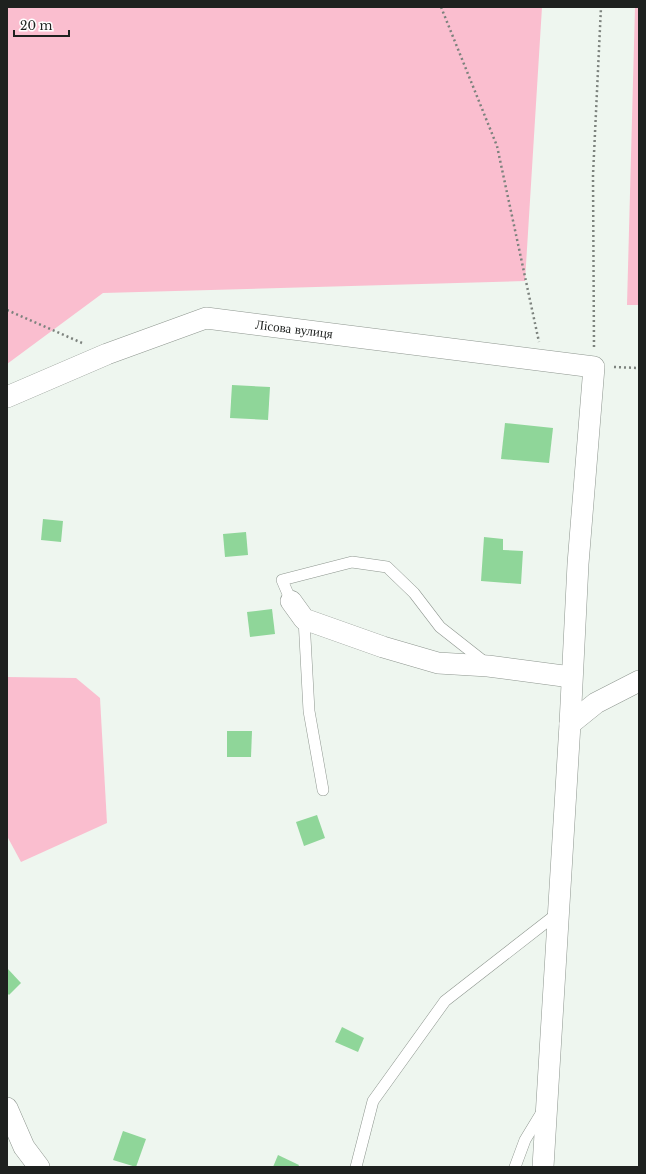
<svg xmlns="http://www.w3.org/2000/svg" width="646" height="1174" font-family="'Libre Baskerville',serif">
  <rect width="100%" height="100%" fill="#eef6ef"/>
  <g fill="#fabecf">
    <polygon points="7,7 542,7 525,281 103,293 7,364"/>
    <polygon points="635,7 639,7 639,305 627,305"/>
    <polygon points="7,677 76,678 100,698 107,823 21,862 7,836"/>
  </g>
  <g fill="#8fd699">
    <polygon points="232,385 270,387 268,420 230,418"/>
    <polygon points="505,423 553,428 549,463 501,459"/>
    <polygon points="43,519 63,521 61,542 41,540"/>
    <polygon points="246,532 248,555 225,557 223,534"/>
    <polygon points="484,537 503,539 503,550 523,551 521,584 481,581"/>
    <polygon points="272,609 275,634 250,637 247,612"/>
    <polygon points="227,731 252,731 251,757 227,757"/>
    <polygon points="317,815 325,838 304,846 296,822"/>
    <polygon points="7,968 21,983 9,995 7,993"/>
    <polygon points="342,1027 364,1038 358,1052 335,1042"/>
    <polygon points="123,1131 146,1139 136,1167 113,1160"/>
    <polygon points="278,1155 299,1165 298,1167 273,1167"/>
  </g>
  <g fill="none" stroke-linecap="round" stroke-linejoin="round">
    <defs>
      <g id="service">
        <polyline points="291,601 282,580 352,562 387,567 414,593 440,627 487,664"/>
        <polyline points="304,619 309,711 323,790"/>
        <polyline points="356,1167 373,1101 445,1001 558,913"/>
        <polyline points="515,1167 525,1140 542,1112"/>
      </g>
      <g id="minor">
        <polyline points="7,397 107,354 206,318 594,367 578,564 570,724 543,1167"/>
        <polyline points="291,601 304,619 383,647 438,663 488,666 571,677"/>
        <polyline points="570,724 596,703 639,681"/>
        <polyline points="7,1108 24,1147 39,1167"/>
      </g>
    </defs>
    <use href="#service" stroke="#8e968f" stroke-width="12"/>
    <use href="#minor" stroke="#8e968f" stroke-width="22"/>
    <g stroke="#7c827d" stroke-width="2.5" stroke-dasharray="2 3" stroke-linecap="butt">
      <polyline points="441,7 497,146 539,342"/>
      <polyline points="7,310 82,343"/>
      <polyline points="594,347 593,175 601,7"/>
      <polyline points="614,367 639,368"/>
    </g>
    <use href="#service" stroke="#fff" stroke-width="11"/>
    <use href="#minor" stroke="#fff" stroke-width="21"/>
  </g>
  <g text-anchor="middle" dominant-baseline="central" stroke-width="3" stroke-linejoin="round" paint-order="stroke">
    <g font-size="13" fill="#1e211f" stroke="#fff">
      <text transform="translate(294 329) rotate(7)">Лісова вулиця</text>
    </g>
  </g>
  <rect width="646" height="1174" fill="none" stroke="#1e211f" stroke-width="16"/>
  <path d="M14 30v6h55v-6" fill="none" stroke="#1e211f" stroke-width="2"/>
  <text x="20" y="30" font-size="12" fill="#1e211f" stroke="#ffffff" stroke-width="3" paint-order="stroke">20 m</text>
</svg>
